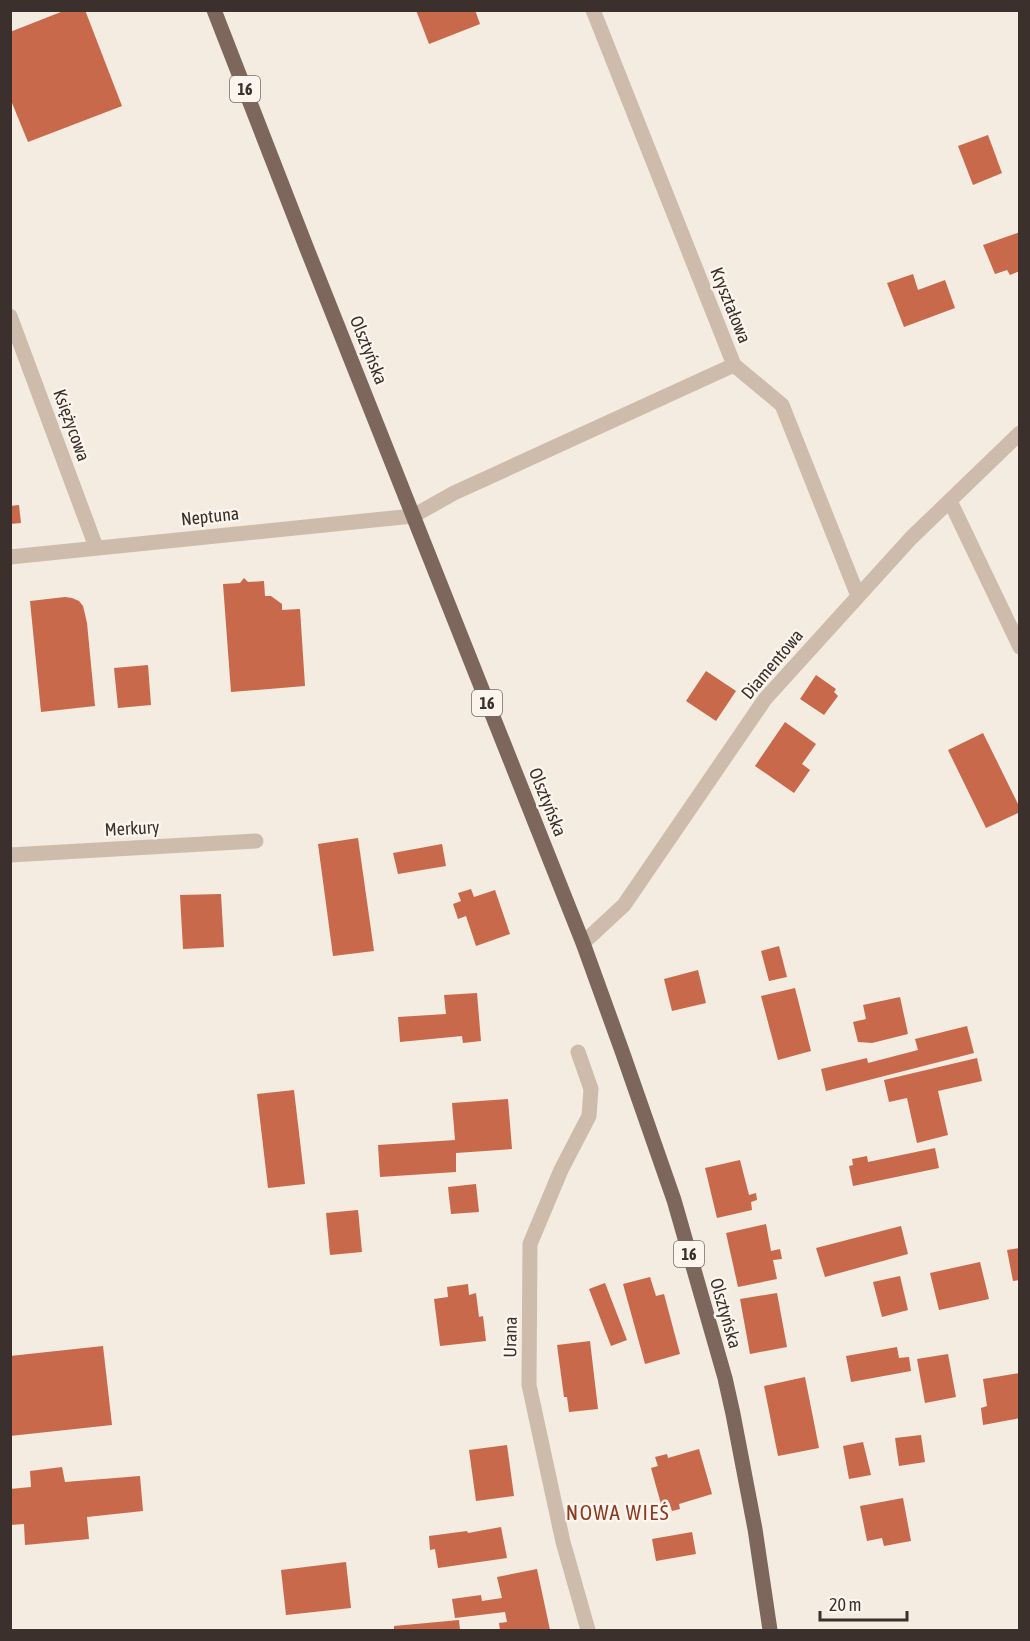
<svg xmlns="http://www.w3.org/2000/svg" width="1030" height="1641" font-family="'Asap Condensed',sans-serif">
  <rect width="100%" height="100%" fill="#f4ebe1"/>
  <g fill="#c8694b">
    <polygon points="66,10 85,10 122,106 28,142 10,98 10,32"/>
    <polygon points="416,10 475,10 480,24 429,44"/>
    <polygon points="988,135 1002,173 973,185 958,146"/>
    <polygon points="1020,232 1020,271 1010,275 1007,270 995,274 983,245"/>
    <polygon points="913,274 918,290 945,280 955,308 904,327 887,283"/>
    <polygon points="19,505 21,523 10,524 10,506"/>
    <polygon points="244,578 248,582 264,581 265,596 271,596 282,604 282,610 300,609 305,686 231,692 223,584 240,583"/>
    <polygon points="65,597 72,598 79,601 83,606 87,623 95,706 41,712 30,601"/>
    <polygon points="148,665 151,705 118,708 114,668"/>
    <polygon points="706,671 736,691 716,721 686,701"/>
    <polygon points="816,675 836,689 834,692 838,696 824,715 800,699"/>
    <polygon points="785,722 816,744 802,764 810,770 794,793 755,766"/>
    <polygon points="983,733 1020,808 1020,812 986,828 948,750"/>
    <polygon points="358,838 374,951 333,956 318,844"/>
    <polygon points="442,844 446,866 398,874 393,853"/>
    <polygon points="471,889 474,897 495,890 510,934 476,946 466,916 458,919 453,904 461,901 458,893"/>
    <polygon points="221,894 224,947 183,949 180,895"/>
    <polygon points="779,946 787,977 769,981 761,951"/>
    <polygon points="698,970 706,1003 672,1011 664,979"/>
    <polygon points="795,988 811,1051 778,1060 761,996"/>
    <polygon points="477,993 481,1041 463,1043 462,1036 400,1042 398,1017 446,1014 444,995"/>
    <polygon points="900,997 908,1034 872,1043 858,1042 853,1022 866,1019 863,1005"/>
    <polygon points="967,1026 974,1053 826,1091 821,1069 867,1058 868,1063 918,1050 915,1039"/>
    <polygon points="977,1058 982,1081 938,1091 948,1135 917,1143 907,1098 889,1102 884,1080"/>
    <polygon points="294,1090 305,1184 268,1188 257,1094"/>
    <polygon points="508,1099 512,1149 456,1153 456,1172 380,1177 378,1145 455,1140 452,1103"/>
    <polygon points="935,1148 939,1168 853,1186 849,1166 853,1165 852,1159 867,1156 868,1162"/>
    <polygon points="740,1160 749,1195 756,1193 757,1200 751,1202 752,1210 717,1218 705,1168"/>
    <polygon points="476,1184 479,1212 451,1214 448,1187"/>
    <polygon points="358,1210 362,1252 330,1255 326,1213"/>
    <polygon points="766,1224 771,1251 780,1249 782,1259 773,1260 777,1279 738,1287 726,1233"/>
    <polygon points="901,1226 908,1254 825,1277 816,1248"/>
    <polygon points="1020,1248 1020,1280 1013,1281 1007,1250"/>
    <polygon points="980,1262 989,1299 939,1310 930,1273"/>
    <polygon points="900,1276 908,1310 882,1317 873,1282"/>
    <polygon points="650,1277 656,1296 664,1294 680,1354 645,1364 623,1284"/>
    <polygon points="605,1283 627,1340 611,1346 589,1289"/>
    <polygon points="468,1284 469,1295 476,1293 479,1317 483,1316 486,1341 440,1346 434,1299 448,1297 447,1287"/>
    <polygon points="777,1293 787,1347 750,1354 740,1299"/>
    <polygon points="590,1341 598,1409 569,1412 567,1397 564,1397 557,1345"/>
    <polygon points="103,1346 112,1425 10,1436 10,1356"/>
    <polygon points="897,1347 899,1358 909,1357 911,1371 851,1382 846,1356"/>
    <polygon points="948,1354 956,1397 925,1403 917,1359"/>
    <polygon points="1020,1373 1020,1418 983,1425 981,1408 987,1406 983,1379"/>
    <polygon points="805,1377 819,1448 778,1456 764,1386"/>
    <polygon points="921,1435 925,1462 899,1466 895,1438"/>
    <polygon points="863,1442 871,1475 849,1479 843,1446"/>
    <polygon points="507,1445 514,1496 476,1501 469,1450"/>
    <polygon points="699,1449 712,1494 679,1504 680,1509 672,1511 669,1502 661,1504 651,1468 658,1466 655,1457 667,1454 668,1458"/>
    <polygon points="62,1467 65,1482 140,1476 143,1511 87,1517 89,1539 25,1545 24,1524 10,1525 10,1489 31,1487 30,1471"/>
    <polygon points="903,1498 911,1541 884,1546 882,1538 867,1541 860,1506"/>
    <polygon points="501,1527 507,1558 438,1568 435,1549 430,1550 429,1536 467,1531 468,1533"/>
    <polygon points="692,1532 696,1554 656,1561 652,1539"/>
    <polygon points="346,1562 351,1608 286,1615 281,1570"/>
    <polygon points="537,1569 550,1630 500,1630 499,1623 507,1622 505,1612 455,1618 452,1599 481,1595 482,1601 502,1598 497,1577"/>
    <polygon points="459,1620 460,1630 394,1630 394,1626"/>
  </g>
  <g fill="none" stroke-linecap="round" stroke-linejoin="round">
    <g stroke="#cdbbac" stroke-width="15">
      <polyline points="593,10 734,365 782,405 858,596"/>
      <polyline points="10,316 96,547"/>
      <polyline points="950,501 1020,647"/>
      <polyline points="10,557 413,516 454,493 734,365"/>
      <polyline points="10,855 256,841"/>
      <polyline points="583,943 624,905 765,699 911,538 1020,433"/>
      <polyline points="578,1052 591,1089 589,1116 561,1170 530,1244 529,1385 563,1542 588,1630"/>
    </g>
    <polyline stroke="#7d675c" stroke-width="15" points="214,10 307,249 583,943 622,1051 674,1200 725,1378 733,1414 755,1529 770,1630"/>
  </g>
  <g text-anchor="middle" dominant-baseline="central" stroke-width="5" stroke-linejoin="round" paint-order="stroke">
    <g fill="#fbf5ee" stroke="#756b66" stroke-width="1.5">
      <rect x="230" y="76" width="30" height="26" rx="4.5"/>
      <rect x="472" y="690" width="30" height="26" rx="4.5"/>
      <rect x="674" y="1241" width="30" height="26" rx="4.5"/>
    </g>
    <g font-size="16" font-weight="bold" fill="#3b302b">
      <text x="245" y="89">16</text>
      <text x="487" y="703">16</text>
      <text x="689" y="1254">16</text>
    </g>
    <g font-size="18" fill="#3b302b" stroke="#fbf5ee">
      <text transform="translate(731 305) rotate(68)">Kryształowa</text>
      <text transform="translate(369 350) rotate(68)">Olsztyńska</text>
      <text transform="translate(72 425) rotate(70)">Księżycowa</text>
      <text transform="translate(210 516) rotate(-6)">Neptuna</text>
      <text transform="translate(772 664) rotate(-50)">Diamentowa</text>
      <text transform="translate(548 802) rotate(68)">Olsztyńska</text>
      <text transform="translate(132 828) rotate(-3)">Merkury</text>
      <text transform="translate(726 1313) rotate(74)">Olsztyńska</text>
      <text transform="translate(510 1337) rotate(-89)">Urana</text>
    </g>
    <g font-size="21" letter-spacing="1.5" fill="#8c3b22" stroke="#fbf5ee">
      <text x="618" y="1512">NOWA WIEŚ</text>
    </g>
  </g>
  <rect width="1030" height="1641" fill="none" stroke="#3b302b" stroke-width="24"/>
  <path d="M820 1611v9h87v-9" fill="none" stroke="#3b302b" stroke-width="3"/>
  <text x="829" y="1611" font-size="18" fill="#3b302b" stroke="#fbf5ee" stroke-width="4.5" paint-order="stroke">20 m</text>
</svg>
